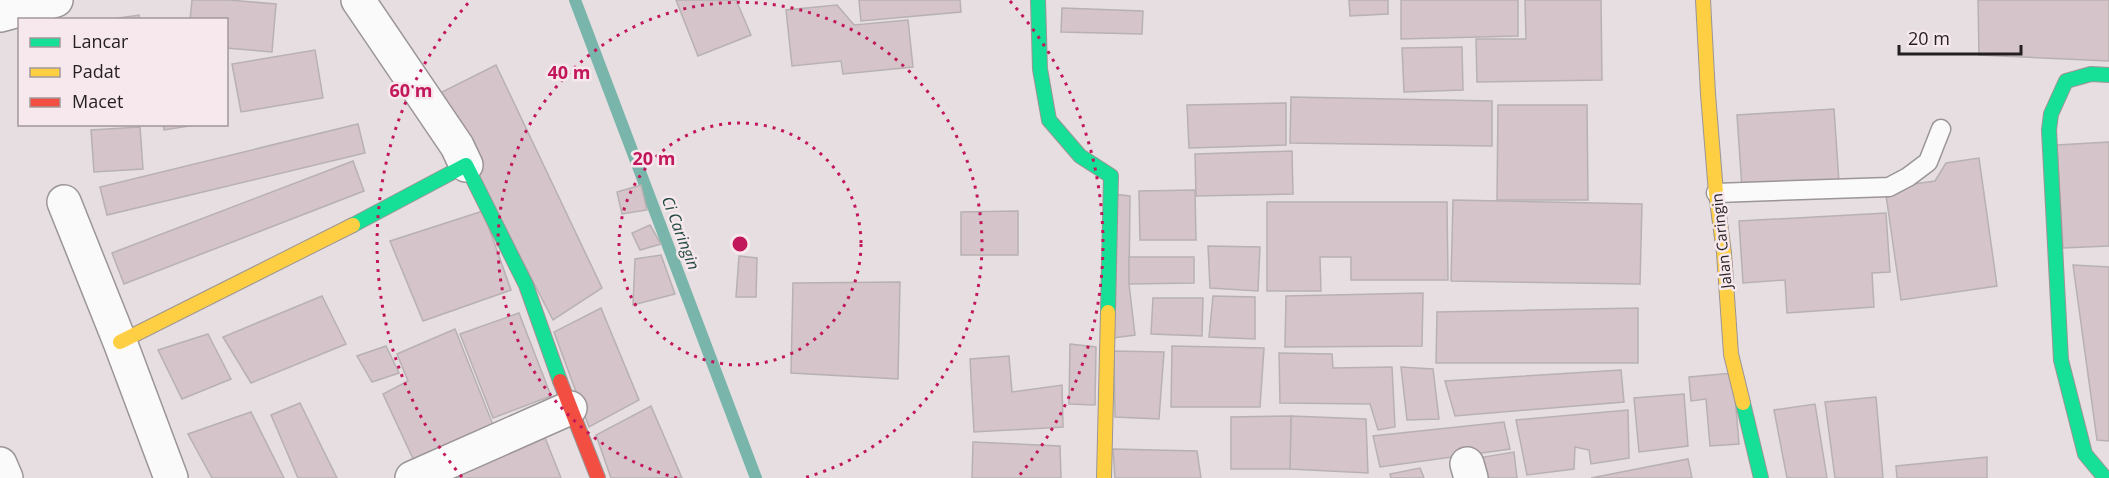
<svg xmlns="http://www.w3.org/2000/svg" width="2109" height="478" font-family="'Open Sans',sans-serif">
  <rect width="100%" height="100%" fill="#e6dee0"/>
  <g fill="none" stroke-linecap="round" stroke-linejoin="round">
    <polyline stroke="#79b5ab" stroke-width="12" points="575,0 756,478"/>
  </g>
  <g fill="#d5c4c9" stroke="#b8b1b3" stroke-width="1.5">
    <polygon points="192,0 229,0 276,4 272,52 226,48 226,20 190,20"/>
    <polygon points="676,0 736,0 751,35 698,56"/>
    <polygon points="859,0 960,0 961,12 861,21"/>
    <polygon points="1349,0 1388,0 1388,14 1350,16"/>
    <polygon points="1401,0 1518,0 1518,36 1401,39"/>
    <polygon points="1525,0 1601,0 1602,80 1477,82 1476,39 1526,39"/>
    <polygon points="1978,0 2109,0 2109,61 1979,55"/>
    <polygon points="837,5 854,25 908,20 913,67 843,74 841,61 792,66 786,10"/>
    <polygon points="1062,8 1143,11 1142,34 1061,32"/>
    <polygon points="139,15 139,20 105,20"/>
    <polygon points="1462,47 1463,90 1404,92 1402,48"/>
    <polygon points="315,50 323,98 241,112 232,64"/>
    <polygon points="496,65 602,288 553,320 436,95"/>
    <polygon points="1291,97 1492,101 1492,146 1290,143"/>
    <polygon points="1286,103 1286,145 1189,148 1187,105"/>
    <polygon points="1498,105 1587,105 1588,200 1497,200"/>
    <polygon points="1834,109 1839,182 1742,189 1737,115"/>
    <polygon points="163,124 202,124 164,130"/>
    <polygon points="358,124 365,153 107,215 100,187"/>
    <polygon points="140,127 143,169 94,172 91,130"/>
    <polygon points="2109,142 2109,246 2063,248 2057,145"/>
    <polygon points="1292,151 1293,194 1196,196 1195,154"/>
    <polygon points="1979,158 1997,286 1901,300 1885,188 1935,181 1946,163"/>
    <polygon points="353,161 364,191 124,284 112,253"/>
    <polygon points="641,185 647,210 622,214 617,192"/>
    <polygon points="1195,190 1196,240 1140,240 1139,191"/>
    <polygon points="1113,194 1130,196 1129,284 1135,335 1113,338"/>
    <polygon points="1453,200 1642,204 1640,284 1451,281"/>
    <polygon points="1267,202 1447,202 1448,280 1351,280 1351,257 1320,257 1321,291 1267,291"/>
    <polygon points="483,211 511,290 423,321 390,241"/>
    <polygon points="1018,211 1018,255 961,255 961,212"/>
    <polygon points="1886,213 1890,272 1872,273 1874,307 1787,313 1785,280 1743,283 1739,221"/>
    <polygon points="650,225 661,244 640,250 632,233"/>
    <polygon points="1208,246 1260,247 1258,291 1210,288"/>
    <polygon points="661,255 675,294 633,305 635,259"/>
    <polygon points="739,256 757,258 756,297 736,297"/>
    <polygon points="1129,257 1194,257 1194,283 1129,284"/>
    <polygon points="2073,265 2109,267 2109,441 2097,440"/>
    <polygon points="900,282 898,379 791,373 793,283"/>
    <polygon points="1423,293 1422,346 1285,347 1286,296"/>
    <polygon points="322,296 346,344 251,383 223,337"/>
    <polygon points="1213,296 1255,297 1255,339 1209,337"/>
    <polygon points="1153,298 1203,298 1202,336 1151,334"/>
    <polygon points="601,308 639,400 589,427 554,332"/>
    <polygon points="1638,308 1638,363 1436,363 1437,312"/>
    <polygon points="519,313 551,396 493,418 460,334"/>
    <polygon points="455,329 495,430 416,465 383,394 408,381 397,354"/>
    <polygon points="208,334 231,379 182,399 158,350"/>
    <polygon points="1070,344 1096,347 1095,405 1069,404"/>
    <polygon points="386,346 399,373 372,382 357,356"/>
    <polygon points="1172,346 1264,348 1260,407 1171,407"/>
    <polygon points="1114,351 1164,352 1159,419 1115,417"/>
    <polygon points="1279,353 1332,354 1333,368 1392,367 1395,427 1378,430 1370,404 1280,403"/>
    <polygon points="1009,356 1012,392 1062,385 1063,427 974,432 970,359"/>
    <polygon points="1401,367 1433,369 1439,419 1407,420"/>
    <polygon points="1621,370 1624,402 1455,416 1445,381"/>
    <polygon points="1733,373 1739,444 1710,446 1706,399 1691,401 1689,377"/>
    <polygon points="1684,394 1688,446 1639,452 1634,398"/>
    <polygon points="1876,397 1883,478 1835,478 1825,402"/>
    <polygon points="300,403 337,478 298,478 271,415"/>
    <polygon points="1815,404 1827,478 1787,478 1774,410"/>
    <polygon points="651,406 682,478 611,478 596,435"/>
    <polygon points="1628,410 1629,458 1591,464 1589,450 1575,447 1574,469 1527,475 1516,420"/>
    <polygon points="251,412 284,478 212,478 188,434"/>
    <polygon points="1291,416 1366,419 1368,473 1290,469"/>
    <polygon points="1291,416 1290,469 1231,469 1231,417"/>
    <polygon points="1504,422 1510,449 1380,467 1373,436"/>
    <polygon points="544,435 561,478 446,478"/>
    <polygon points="973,442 1060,446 1061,478 972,478"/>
    <polygon points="1113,449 1197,451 1201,478 1115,478"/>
    <polygon points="1514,452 1517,478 1483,478 1478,458"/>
    <polygon points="1987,457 1987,478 1897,478 1896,466"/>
    <polygon points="1688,459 1692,478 1591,478"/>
    <polygon points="1420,468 1424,478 1391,478 1390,474"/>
  </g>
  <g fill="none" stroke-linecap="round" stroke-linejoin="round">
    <defs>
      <polyline id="lane" points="1716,193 1889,187 1908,177 1928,162 1941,129"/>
      <g id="street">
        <polyline points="358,0 457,146 466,165"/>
        <polyline points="0,15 56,0"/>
        <polyline points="64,202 120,342 171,478"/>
        <polyline points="0,464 6,478"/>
        <polyline points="1467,464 1471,478"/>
        <polyline points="412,478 570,408"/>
      </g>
      <g id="fast">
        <polyline points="1038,0 1040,69 1049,120 1080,156 1111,176 1108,312"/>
        <polyline points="353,225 466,165 526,285 560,381"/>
        <polyline points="1743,403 1761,478"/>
        <polyline points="2105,478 2085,454 2061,360 2049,130 2051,114 2066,81 2091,74 2109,75"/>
      </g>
      <g id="slow">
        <polyline points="1703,0 1708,94 1716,193 1724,253 1731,354 1743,403"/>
        <polyline points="120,342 353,225"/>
        <polyline points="1104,478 1108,312"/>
      </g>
      <polyline id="jam" points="560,381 598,478"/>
    </defs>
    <use href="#lane" stroke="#9b9597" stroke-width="21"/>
    <use href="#street" stroke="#9b9597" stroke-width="36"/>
    <use href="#fast" stroke="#9b9597" stroke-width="16"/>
    <use href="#slow" stroke="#9b9597" stroke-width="16"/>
    <use href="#jam" stroke="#9b9597" stroke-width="16"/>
    <use href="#lane" stroke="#fbfafa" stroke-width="18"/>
    <use href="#street" stroke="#fbfafa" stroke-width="33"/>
    <use href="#fast" stroke="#16e098" stroke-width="14"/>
    <use href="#slow" stroke="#ffcf43" stroke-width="14"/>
    <use href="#jam" stroke="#f24e42" stroke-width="14"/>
  </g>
  <g fill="none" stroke="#c2185b" stroke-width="3" stroke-dasharray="3 6">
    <circle cx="740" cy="244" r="121"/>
    <path d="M677 478A242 242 0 1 1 803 478"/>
    <path d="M462 477A363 363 0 0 1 470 1M1010 1A363 363 0 0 1 1018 477"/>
  </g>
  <g text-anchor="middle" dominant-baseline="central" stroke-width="5" stroke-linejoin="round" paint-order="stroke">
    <g font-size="15" fill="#241f21" stroke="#f6e8ec">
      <text transform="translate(1721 241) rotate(-96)">Jalan Caringin</text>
    </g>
    <g font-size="16" font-style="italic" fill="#224a43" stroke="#f6e8ec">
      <text transform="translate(681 233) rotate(69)">Ci Caringin</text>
    </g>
  </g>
  <circle cx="740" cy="244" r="9" fill="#c2185b" stroke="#f6e8ec" stroke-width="3"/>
  <g font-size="18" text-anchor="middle" font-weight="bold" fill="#c2185b" stroke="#f6e8ec" stroke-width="5" stroke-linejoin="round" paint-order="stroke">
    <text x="569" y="79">40 m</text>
    <text x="411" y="97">60 m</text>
    <text x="654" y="165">20 m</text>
  </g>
  <rect x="18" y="18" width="210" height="108" fill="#f6e8ec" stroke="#a2989b" stroke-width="1.5"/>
  <rect x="30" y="38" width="30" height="9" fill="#16e098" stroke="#a2989b" stroke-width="1.5"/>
  <text x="72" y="48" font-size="18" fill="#241f21">Lancar</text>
  <rect x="30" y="68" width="30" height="9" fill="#ffcf43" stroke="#a2989b" stroke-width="1.5"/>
  <text x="72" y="78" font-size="18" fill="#241f21">Padat</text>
  <rect x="30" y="98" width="30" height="9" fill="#f24e42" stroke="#a2989b" stroke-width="1.5"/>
  <text x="72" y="108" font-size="18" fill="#241f21">Macet</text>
  <path d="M1899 45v9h122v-9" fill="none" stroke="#241f21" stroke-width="3"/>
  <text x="1908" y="45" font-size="18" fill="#241f21" stroke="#f6e8ec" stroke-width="4.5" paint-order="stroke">20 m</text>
</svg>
